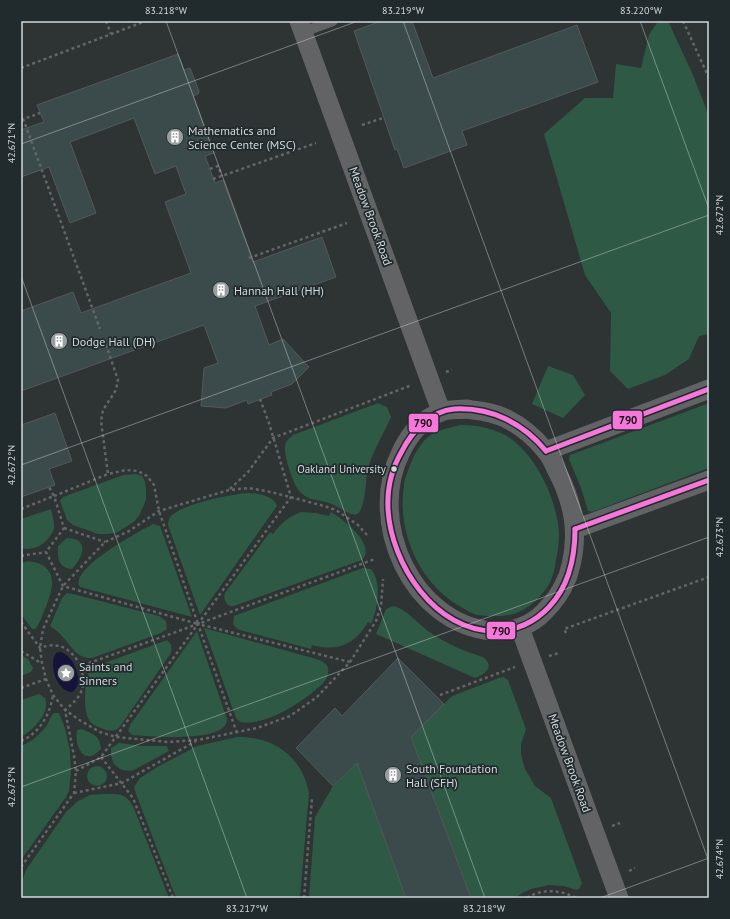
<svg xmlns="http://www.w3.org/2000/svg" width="730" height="919" font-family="'PT Sans',sans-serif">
  <rect width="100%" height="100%" fill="#2e3334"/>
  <g fill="#2d5945">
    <polygon points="658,21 668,21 693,75 709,116 709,334 699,336 689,359 665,375 628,389 610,371 611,313 585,275 544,134 585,98 613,98 616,64 641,68 649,35"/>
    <polygon points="548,366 573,375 585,395 563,418 532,404"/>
    <path d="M378,403L387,407L391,417C383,436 371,453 367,473C366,482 365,510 357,514C352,516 347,512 343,510C339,508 336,506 332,504C322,500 309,501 301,493C294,487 284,457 285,447C285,442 289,438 293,435Z"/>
    <polygon points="709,403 709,468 592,512 588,511 581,488 569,459 570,455"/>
    <path d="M461,425C477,425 491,428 505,435C535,452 557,499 559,533C559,542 558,551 556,560C555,568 553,578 548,586C537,603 520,616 499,616C492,616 484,616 477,615C470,613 462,607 456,604C417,579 397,530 404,485C404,480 407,474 409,468C413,456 421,441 432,434C441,429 452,427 461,425Z"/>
    <polygon points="136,474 142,476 145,481 146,489 146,500 140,514 135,521 118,532 109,534 98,534 73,525 67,520 60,501 63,497 123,475"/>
    <path d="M248,493C258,493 274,496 277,506L200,615L168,525C168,521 169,519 171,516C182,504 232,494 248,493Z"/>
    <path d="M51,509C52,515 55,522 54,528C50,542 35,552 21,548V519Z"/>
    <path d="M301,512L316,513L329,516L331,512C343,519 377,545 362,560L234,606C227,607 225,602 224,596L225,593L270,532L273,534C280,524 289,516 301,512Z"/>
    <path d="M153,524L160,526L192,617L80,587C68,569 140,531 153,524Z"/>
    <path d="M67,538C90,538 83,558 72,569C58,568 57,557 58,546Z"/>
    <path d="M28,561C60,565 54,588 45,609C42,616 40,624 35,629H32L21,614V563Z"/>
    <path d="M363,568L371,569C382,582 378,609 371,624L368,622C355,645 337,652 312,645L311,649L240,630L236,628L233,624L234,616L239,614Z"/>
    <path d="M67,593L73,594L159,616L166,621L167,629L161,633L92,658C77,659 72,647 62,636C59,632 54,629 50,626L62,598Z"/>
    <path d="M393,606C406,608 420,626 431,633C447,644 464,651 483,657C495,666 486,674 475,678L376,634L386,609Z"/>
    <path d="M204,628L320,660L327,665C328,668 329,671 328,674C327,682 317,688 312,693C293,707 264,726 240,722L236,718Z"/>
    <path d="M197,631L227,719C228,744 148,736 132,735L128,731L130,725Z"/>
    <path d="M167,640C172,644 172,647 171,653L119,728C113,732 107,731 101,728C96,726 92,725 89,720C83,710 84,677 91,668Z"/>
    <polygon points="21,655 28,659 33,668 31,672 21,676"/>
    <polygon points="504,677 508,680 526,729 521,744 521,754 525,769 535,786 551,798 582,883 580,888 577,890 563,886 549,885 531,889 524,892 515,898 471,898 411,737 452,696 499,678"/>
    <path d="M39,694L45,698C51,713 33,730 21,737V700Z"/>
    <path d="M54,713H59L65,728L70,751L71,772L69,791L66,797L21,860V746C31,742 41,734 47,725C49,721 50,717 54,713Z"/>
    <path d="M82,729C93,734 100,735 101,749C84,768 74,746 77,730Z"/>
    <path d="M237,737C273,736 302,756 309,793L300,898H176L136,794L134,787L140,778L159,766L197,746Z"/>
    <path d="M119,743L143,746H167L169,751L132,771C117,771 110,764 111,748Z"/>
    <polygon points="357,763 406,898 309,898 315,817 333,786"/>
    <circle cx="97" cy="776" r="10"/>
    <path d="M105,794C120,794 125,793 133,806L169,898H21V884L26,870L66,812L78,801L90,795Z"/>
  </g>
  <path fill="#15133c" d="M60,652C74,655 86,684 72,692C57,692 48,665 56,653Z"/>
  <g fill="#3b4b4b" stroke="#545859">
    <polygon points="381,21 412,21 433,78 577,25 598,82 462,131 467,145 404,168 397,149 395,150 354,31"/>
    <polygon points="178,54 184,70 190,68 199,91 198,94 193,96 214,153 205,156 215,183 223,180 253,262 322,237 336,277 255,306 269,345 283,339 309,367 292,384 271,392 272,395 248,404 247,400 226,408 201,406 204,368 218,363 204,325 21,391 21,311 73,292 81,313 191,273 165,202 186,194 176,166 155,174 134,118 70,142 96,213 70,223 49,167 21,177 21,130 44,122 37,105"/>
    <polygon points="55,413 72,461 49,469 55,485 21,497 21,425"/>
    <polygon points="398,658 444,704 411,737 471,898 406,898 357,763 333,786 296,748 335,708 342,716"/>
  </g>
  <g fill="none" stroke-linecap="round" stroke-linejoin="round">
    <g stroke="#646566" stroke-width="2.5" stroke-dasharray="3 3" stroke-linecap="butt">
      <polyline points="106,21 111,34"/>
      <polyline points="683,21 709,78"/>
      <polyline points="21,68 146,21"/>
      <polyline points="21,113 100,329"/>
      <polyline points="21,120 40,113"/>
      <polyline points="362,125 383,118"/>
      <polyline points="210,169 218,166 222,176"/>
      <polyline points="213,179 316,143"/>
      <polyline points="249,258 347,223"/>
      <polyline points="104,339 118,380 116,390 103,410 101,421 108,474 126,470 138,471 147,476 154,485 159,511 198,624 63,586 46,552 64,528 54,496 108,474"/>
      <polyline points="446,372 452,370"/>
      <polyline points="260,399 269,423 291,497 198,624 375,559"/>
      <polyline points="230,489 248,472 273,438 412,385"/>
      <polyline points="21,509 54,496 49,487"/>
      <polyline points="64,528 105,542"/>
      <polyline points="367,535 358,525 336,510 324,506 271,492 249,488 229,490 159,511 129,531 105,542 63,586 43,629 40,648 42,663 46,679 53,695 65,710 81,721 100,732 116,737 168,742 198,740 257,728 290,716 317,697 350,662 376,621 381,606 383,579"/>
      <polyline points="21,556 46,552"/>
      <path d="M21,622L40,648C60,641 70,648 81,666"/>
      <polyline points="566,633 564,629 709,577"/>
      <polyline points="21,651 41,663"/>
      <polyline points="549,656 559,653"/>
      <polyline points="21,688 46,679"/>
      <polyline points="440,695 515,667"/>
      <path d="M21,741C40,733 50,714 53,695"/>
      <polyline points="101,757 133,798 173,898"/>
      <polyline points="76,771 101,757 198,624 237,733"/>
      <polyline points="74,793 122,783 196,741"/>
      <polyline points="612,826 620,823"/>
      <path d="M21,867L74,793L76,771L74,756L65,710C82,696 86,689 81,666L198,624L350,662"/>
      <polyline points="629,871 635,868"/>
      <polyline points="304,898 312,798"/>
      <path d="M527,898C542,888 561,890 576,898"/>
    </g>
    <polyline stroke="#616364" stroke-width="10" points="303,32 333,21"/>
    <g stroke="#616364" stroke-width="19">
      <polyline points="299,21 441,411"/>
      <path d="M466,409C480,411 494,412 507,419C521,426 534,437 544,449C550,455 554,464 557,471C573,502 579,531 571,565C569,570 569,576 566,580C561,593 554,602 544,612C531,626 511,632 492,631C412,624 366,521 401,452C409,435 422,419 441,412C447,409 459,410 466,409Z"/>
      <polyline points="546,451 709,389"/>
      <polyline points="575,529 709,480"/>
      <polyline points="520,628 619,898"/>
    </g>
    <defs>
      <g id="bus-1">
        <path d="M546,451C523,423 491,407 454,409C431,411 412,431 402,451C392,468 387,489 388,509C391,564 435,632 496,631C516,631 535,622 549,607C569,586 575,557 575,529"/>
        <polyline points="546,451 709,389"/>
        <polyline points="575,529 709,480"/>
      </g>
    </defs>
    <use href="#bus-1" stroke="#212a2d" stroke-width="8"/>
    <use href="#bus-1" stroke="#f676d9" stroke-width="5"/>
  </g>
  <path fill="none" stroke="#d2d8da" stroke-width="1" stroke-opacity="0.45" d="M166,21L485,898M403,21L709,862M640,21L709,209M21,144L358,21M21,276L247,898M21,465L709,215M21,787L709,537M600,898L709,858"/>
  <defs>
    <symbol id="building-disc" viewBox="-11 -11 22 22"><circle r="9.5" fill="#999ea0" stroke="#212a2d"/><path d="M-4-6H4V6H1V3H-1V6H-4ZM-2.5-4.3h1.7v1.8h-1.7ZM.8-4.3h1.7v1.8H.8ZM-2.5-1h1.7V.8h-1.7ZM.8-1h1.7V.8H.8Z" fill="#fff"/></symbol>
    <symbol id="sight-disc" viewBox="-11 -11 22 22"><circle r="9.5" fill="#999ea0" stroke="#212a2d"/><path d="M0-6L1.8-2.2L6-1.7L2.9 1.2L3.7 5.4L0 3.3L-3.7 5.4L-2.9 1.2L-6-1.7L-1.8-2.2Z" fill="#fff"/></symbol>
  </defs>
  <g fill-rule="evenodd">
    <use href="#building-disc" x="165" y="127" width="20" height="20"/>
    <use href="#building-disc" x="211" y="280" width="20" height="20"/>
    <use href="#building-disc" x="49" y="331" width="20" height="20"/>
    <use href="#sight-disc" x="56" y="663" width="20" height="20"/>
    <use href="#building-disc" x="383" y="765" width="20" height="20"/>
  </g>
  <circle fill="#d2d8da" stroke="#212a2d" stroke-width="1.5" cx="394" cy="469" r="3.5"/>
  <g text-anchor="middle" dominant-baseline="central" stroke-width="3.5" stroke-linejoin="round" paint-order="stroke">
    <g font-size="11" fill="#d2d8da" stroke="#212a2d" text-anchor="end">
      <text x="386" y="469">Oakland University</text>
    </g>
    <g font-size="12" fill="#d2d8da" stroke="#212a2d" text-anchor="start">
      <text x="188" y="130">Mathematics and<tspan x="188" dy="14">Science Center (MSC)</tspan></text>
      <text x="234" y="290">Hannah Hall (HH)</text>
      <text x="72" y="341">Dodge Hall (DH)</text>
      <text x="79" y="666">Saints and<tspan x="79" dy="14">Sinners</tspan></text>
      <text x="406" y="768">South Foundation<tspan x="406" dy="14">Hall (SFH)</tspan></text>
    </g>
    <g font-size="12" fill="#d2d8da" stroke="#212a2d">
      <text transform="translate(371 216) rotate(70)">Meadow Brook Road</text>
      <text transform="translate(570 763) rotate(70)">Meadow Brook Road</text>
    </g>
  </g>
  <g stroke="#212a2d" stroke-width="1.5">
    <rect x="612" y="410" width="31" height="20" rx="4" fill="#f676d9"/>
    <rect x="408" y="413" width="31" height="20" rx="4" fill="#f676d9"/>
    <rect x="486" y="621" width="30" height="19" rx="4" fill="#f676d9"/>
  </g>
  <g font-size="11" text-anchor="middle" font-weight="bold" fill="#111">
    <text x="628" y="424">790</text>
    <text x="423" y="427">790</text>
    <text x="501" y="635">790</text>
  </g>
  <rect width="730" height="919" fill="none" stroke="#212a2d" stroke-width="44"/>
  <rect x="22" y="22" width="686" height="875" fill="none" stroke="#d2d8da" stroke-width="1.5"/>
  <g font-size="10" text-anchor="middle" fill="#d2d8da">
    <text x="166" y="14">83.218°W</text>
    <text x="403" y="14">83.219°W</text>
    <text x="641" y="14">83.220°W</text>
    <text transform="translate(11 143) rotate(-90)" y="4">42.671°N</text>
    <text transform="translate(719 215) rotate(-90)" y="4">42.672°N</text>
    <text transform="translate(11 465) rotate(-90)" y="4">42.672°N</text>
    <text transform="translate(719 537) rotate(-90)" y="4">42.673°N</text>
    <text transform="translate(11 787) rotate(-90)" y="4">42.673°N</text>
    <text transform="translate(719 859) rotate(-90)" y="4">42.674°N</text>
    <text x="247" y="912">83.217°W</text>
    <text x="484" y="912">83.218°W</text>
  </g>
</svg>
